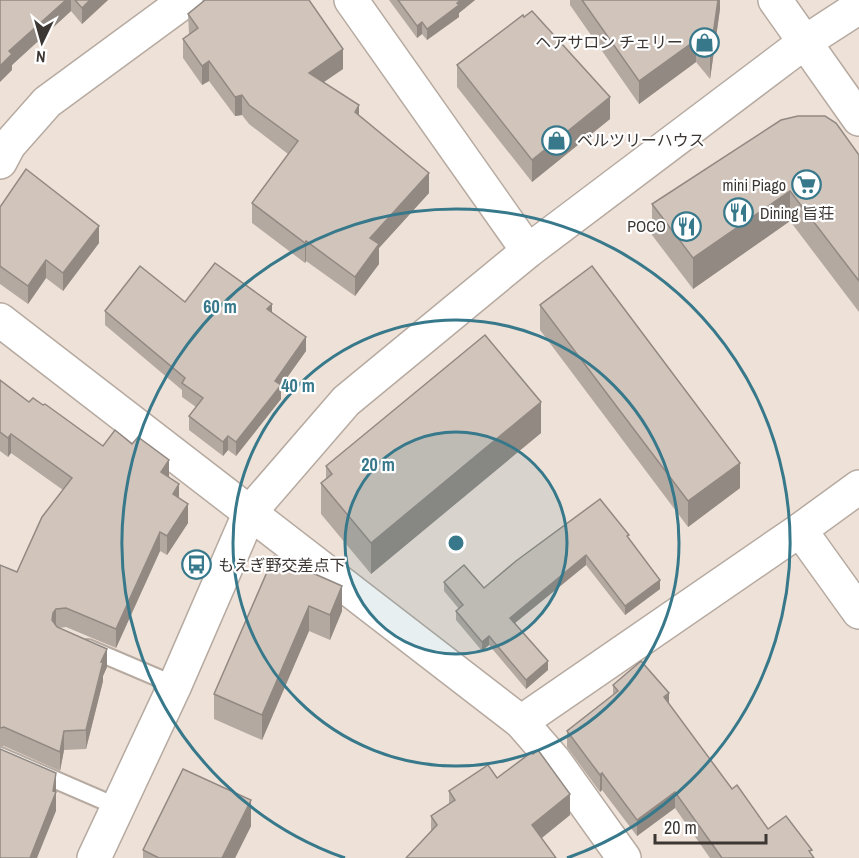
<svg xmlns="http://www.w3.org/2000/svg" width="859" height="858" font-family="'Archivo Narrow','Noto Sans JP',sans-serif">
  <rect width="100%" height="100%" fill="#eee1d7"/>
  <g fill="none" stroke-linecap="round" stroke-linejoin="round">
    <defs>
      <g id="service">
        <polyline points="88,648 175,685"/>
        <polyline points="0,756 118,807"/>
      </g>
      <g id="minor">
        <polyline points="351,0 528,251"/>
        <polyline points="0,162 9,145 47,102 186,0"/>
        <polyline points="0,320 521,722 554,760 624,858"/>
        <polyline points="800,530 859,612"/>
        <polyline points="521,722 800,530 859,487"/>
      </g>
      <g id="tertiary">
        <polyline points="775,0 859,119"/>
        <polyline points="94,858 175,685 250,512 346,401 528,251 805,42 859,7"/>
      </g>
    </defs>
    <use href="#service" stroke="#b6aaa1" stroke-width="20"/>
    <use href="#minor" stroke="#b6aaa1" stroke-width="36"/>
    <use href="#tertiary" stroke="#b6aaa1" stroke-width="36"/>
    <use href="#service" stroke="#fff" stroke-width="16"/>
    <use href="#minor" stroke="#fff" stroke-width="33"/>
    <use href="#tertiary" stroke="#fff" stroke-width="33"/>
  </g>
  <g fill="#b4a9a1">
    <polygon points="0,0 108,0 82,24 71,11 12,65 12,70"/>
    <polygon points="389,0 475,0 459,13 459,17 427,40 422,34 417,38"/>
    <polygon points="570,0 720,0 720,9 710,79 696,62 639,104 570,5"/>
    <polygon points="310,2 343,69 324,82 359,116 429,193 379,248 379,264 355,296 306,261 305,263 252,223 252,203 288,154 249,124 242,115 235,116 209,81 202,85 183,58 183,39 189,34 188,14"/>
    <polygon points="524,17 610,119 532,182 457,87 457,65"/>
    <polygon points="859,155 859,312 790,221 693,289 652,235 652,204"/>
    <polygon points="0,207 99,243 63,291 46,278 28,304 0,284"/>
    <polygon points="185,302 272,312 306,351 281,386 281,399 236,456 228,450 223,456 189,430 189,416 196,407 182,397 182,390 105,325 105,311"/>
    <polygon points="540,305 740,488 688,527 540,330"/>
    <polygon points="0,380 29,402 103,446 169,477 179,498 188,523 167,555 160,551 116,648 66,627 59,628 107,667 103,676 103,681 86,749 64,750 60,771 4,746 0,747 0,565 17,572 63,490 11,453 8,457 0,451"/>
    <polygon points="541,433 371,574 321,514 321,483 326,479 326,466"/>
    <polygon points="629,538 660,589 625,615 586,565 515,623 548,670 526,689 489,645 482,651 456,620 456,611 459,609 444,591 444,582 484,588"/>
    <polygon points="274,556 342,611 330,640 309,631 262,740 214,719 214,694"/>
    <polygon points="613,685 669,704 732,789 768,829 812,855 814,858 710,858 675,808 637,836 602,790 600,792 567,747 567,731 613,695"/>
    <polygon points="497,778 570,815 541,838 431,832 431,816 449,804 449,791"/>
    <polygon points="251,826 235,858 143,858 143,850"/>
  </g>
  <g fill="#928983">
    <polygon points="66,0 71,0 71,11 12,65 12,70 0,82 0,66 9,51"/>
    <polygon points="90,0 108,0 82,24 82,8"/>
    <polygon points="461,0 475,0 459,13 459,17 427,40 427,29"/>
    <polygon points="718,0 720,0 720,9 710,79 710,56"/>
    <polygon points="422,22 422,34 417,38 417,26"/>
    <polygon points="696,40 696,62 639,104 639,81"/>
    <polygon points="343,49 343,69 309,92 309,73"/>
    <polygon points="209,61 209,81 202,85 202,66"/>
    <polygon points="242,95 242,115 235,116 235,97"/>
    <polygon points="610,97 610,119 532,182 532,160"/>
    <polygon points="359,105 359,125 355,112"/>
    <polygon points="429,173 429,193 379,248 379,264 355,296 355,277 370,238"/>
    <polygon points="790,191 790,221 693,289 693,258"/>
    <polygon points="99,226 99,243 63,291 63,273"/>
    <polygon points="306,241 306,261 305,263 305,243"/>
    <polygon points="46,260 46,278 28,304 28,286"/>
    <polygon points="272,304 272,318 267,309"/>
    <polygon points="306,337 306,351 281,386 281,399 236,456 236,442 275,381"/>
    <polygon points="541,402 541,433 371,574 371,543"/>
    <polygon points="11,434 11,453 8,457 8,438"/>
    <polygon points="228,436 228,450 223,456 223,442"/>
    <polygon points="169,460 169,479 161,472"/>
    <polygon points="740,463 740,488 688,527 688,501"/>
    <polygon points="179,484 179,503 173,494"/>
    <polygon points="188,504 188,523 167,555 167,536"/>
    <polygon points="160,532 160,551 116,648 116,629"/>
    <polygon points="586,555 586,565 510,627 510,618"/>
    <polygon points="660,580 660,589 625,615 625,606"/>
    <polygon points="342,586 342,611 330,640 330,615"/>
    <polygon points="309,606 309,631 262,740 262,715"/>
    <polygon points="56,609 56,628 52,620 53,613"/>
    <polygon points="489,636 489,645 482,651 482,642"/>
    <polygon points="107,649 107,667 103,676 103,681 86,749 86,730 101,662"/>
    <polygon points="548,661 548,670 526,689 526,680"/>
    <polygon points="669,693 669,709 664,697"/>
    <polygon points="64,731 64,750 60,771 60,752"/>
    <polygon points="56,773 56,811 37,858 30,858 53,791"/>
    <polygon points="602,773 602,790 600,792 600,775"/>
    <polygon points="675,792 675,808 637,836 637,820"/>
    <polygon points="570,794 570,815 532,846 532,825"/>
    <polygon points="251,800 251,826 235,858 222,858"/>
  </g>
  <g fill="#d1c4bb" stroke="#928983" stroke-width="1.5">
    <polygon points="0,0 66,0 9,51 12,54 0,66"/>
    <polygon points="75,0 90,0 82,8"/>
    <polygon points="205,0 309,0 343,49 309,73 359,105 355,112 429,173 370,238 379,244 355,277 306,241 305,243 252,203 298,141 249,105 242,95 235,97 209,61 202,66 183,39 198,28 188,14"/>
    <polygon points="398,0 461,0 457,3 459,5 427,29 422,22 417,26"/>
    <polygon points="582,0 718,0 710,56 696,40 639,81"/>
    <polygon points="532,11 610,97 532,160 457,65 523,15 524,17"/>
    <polygon points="798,116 825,116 836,123 859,155 859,281 790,191 693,258 652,204 781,120"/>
    <polygon points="26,169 99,226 63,273 46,260 28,286 0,266 0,207"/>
    <polygon points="215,263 272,304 267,309 306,337 275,381 281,385 236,442 228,436 223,442 189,416 203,398 182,383 185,378 105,311 140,266 185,302"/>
    <polygon points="592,266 740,463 688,501 540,305"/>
    <polygon points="485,335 541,402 371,543 321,483 332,474 326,466"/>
    <polygon points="0,380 29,402 33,398 43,405 45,404 103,446 115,430 132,444 138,437 169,460 161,472 179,484 173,494 188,504 167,536 160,532 116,629 66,608 56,609 53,613 52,620 57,627 107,649 101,662 103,662 86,730 64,731 60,752 4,727 0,728 0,565 17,572 42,517 72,478 11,434 8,438 0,432"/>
    <polygon points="600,499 629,535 627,536 660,580 625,606 586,555 510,618 548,661 526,680 489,636 482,642 456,611 463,605 444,582 464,565 484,588 516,561"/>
    <polygon points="274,556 342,586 330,615 309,606 262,715 214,694"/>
    <polygon points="641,661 669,693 664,697 732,789 737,785 768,829 786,816 812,850 809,851 814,858 722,858 675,792 637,820 602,773 600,775 567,731 618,691 613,685"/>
    <polygon points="0,749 56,773 53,791 56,792 30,858 0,858"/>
    <polygon points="538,750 570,794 532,825 556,858 406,858 437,825 431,816 455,800 449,791 488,765 497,778 532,752 533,754"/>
    <polygon points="183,769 251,800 222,858 159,858 143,850"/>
  </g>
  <circle cx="456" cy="543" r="111" fill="#37798b" fill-opacity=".12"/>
  <g fill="none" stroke="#37798b" stroke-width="3">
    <circle cx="456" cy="543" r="111"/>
    <circle cx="456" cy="543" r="223"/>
    <path d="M345 858A334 334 0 1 1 567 858"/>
  </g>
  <defs>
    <symbol id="shop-ring" viewBox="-11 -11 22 22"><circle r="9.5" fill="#fff" stroke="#37798b" stroke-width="1.5"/><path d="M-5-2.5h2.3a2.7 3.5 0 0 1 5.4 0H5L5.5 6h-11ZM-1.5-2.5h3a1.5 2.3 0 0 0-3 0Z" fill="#37798b"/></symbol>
    <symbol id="supermarket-ring" viewBox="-11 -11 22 22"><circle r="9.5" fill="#fff" stroke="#37798b" stroke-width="1.5"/><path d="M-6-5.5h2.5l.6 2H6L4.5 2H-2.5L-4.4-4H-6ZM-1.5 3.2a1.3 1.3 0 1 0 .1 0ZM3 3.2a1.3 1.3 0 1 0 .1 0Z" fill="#37798b"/></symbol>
    <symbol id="restaurant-ring" viewBox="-11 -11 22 22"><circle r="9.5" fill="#fff" stroke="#37798b" stroke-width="1.5"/><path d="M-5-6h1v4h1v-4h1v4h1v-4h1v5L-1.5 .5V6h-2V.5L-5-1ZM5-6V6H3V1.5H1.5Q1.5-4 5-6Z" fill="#37798b"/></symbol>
    <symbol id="bus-ring" viewBox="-11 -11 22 22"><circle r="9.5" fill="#fff" stroke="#37798b" stroke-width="1.5"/><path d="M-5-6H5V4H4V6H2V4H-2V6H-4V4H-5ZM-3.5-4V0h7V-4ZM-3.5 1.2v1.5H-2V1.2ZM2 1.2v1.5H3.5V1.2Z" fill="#37798b"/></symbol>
  </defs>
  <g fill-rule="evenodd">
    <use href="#shop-ring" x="688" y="26" width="33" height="33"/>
    <use href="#shop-ring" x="540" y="124" width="33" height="33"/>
    <use href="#supermarket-ring" x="790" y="168" width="33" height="33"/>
    <use href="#restaurant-ring" x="722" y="196" width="33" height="33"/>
    <use href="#restaurant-ring" x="670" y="210" width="33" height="33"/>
    <use href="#bus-ring" x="180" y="548" width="33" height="33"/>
  </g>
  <g text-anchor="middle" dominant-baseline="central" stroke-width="4.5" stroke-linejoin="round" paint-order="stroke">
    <g font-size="16" fill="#3d3734" stroke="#fff" text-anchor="end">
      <text x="683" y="42">ヘアサロン チェリー</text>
      <text x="577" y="140" text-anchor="start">ベルツリーハウス</text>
      <text x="786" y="185">mini Piago</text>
      <text x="760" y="213" text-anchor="start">Dining 旨荘</text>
      <text x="666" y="226">POCO</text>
      <text x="218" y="565" text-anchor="start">もえぎ野交差点下</text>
    </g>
  </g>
  <circle cx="456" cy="543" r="9" fill="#37798b" stroke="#fff" stroke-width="3"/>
  <g font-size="18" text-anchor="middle" font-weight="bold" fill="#37798b" stroke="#fff" stroke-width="4.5" stroke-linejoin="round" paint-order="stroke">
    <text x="220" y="313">60 m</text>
    <text x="298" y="392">40 m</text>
    <text x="378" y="471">20 m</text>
  </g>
  <g transform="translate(42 42) rotate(185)" stroke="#ffffff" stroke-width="4.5" paint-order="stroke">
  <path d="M0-4.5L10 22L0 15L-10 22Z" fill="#3d3734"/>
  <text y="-9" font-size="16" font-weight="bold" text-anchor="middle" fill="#3d3734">N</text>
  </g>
  <path d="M655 834v9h111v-9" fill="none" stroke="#3d3734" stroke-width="3"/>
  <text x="664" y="834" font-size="18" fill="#3d3734" stroke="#ffffff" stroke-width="4.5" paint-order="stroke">20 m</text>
</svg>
